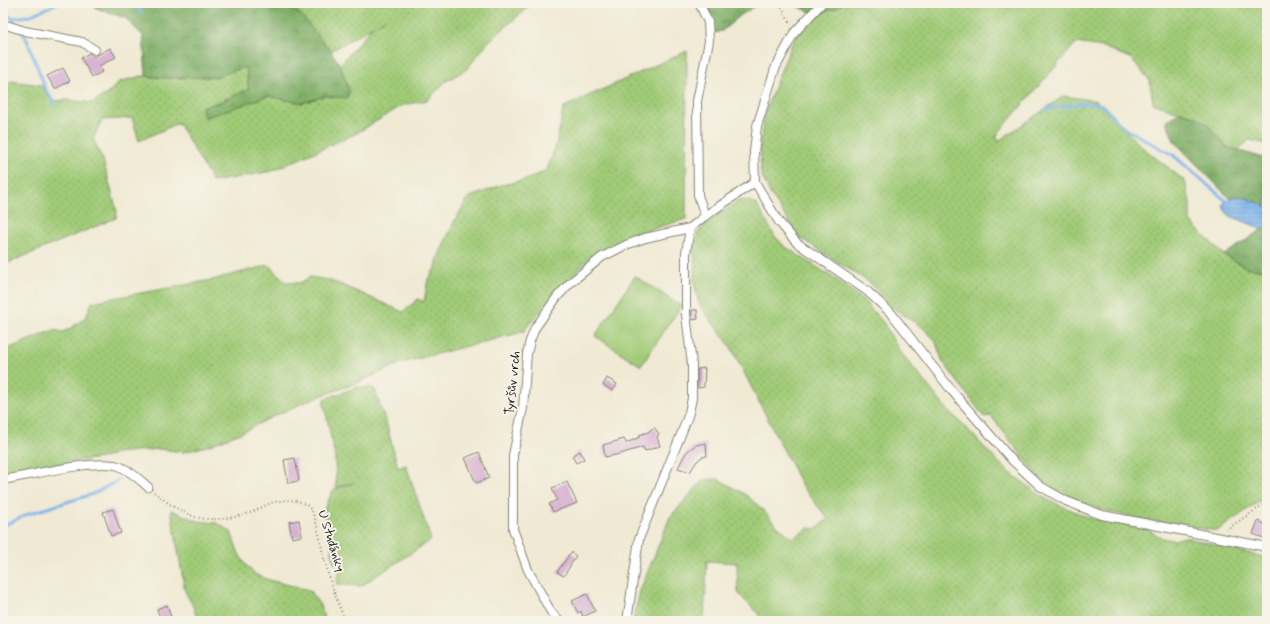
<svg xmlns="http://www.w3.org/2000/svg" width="1270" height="624" font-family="Mynerve,sans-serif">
  <defs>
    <pattern id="grass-dots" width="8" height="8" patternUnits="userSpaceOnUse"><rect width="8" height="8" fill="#a0cb77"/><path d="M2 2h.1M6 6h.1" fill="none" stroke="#89ae66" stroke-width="1.8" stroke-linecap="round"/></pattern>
    <pattern id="forest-crowns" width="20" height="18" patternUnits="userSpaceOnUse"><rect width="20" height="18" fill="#80af68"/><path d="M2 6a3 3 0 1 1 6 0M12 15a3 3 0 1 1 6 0" fill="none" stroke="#688e55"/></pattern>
    <pattern id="water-rules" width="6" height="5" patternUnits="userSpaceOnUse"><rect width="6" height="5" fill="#7cb3eb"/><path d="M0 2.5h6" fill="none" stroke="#6b99c9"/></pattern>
  </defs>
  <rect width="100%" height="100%" fill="#f7f3e8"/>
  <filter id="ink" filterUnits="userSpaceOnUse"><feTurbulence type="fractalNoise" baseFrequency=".025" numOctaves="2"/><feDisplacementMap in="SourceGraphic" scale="8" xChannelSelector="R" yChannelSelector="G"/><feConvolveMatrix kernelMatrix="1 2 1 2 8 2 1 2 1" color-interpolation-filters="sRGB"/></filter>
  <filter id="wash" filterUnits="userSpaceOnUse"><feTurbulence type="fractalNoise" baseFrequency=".012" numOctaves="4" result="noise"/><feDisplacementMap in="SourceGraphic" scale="16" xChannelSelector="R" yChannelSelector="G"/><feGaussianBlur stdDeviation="0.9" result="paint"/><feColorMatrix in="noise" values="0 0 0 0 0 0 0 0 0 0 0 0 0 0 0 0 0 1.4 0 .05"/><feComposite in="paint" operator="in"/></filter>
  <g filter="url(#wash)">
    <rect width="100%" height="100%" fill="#f0ead4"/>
    <g fill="url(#grass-dots)" stroke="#5e744a">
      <polygon points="282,3 533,3 488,42 467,69 446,81 428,100 403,105 357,133 272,171 213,182 179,124 176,124 139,141 132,118 102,120 93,139 103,160 117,212 116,218 3,265 3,83 7,84 11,81 41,85 53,101 67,100 93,103 108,93 119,82 141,76 166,78 215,77 246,66 249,89 217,103 202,107 204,117 268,96 302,103 325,96 347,98 349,91 340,65 372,27 385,19 331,51 299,13 291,10"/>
      <path d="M843,3H1267V144L1249,140L1236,153L1227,147L1197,117L1179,112L1153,103L1150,81L1132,59L1103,47L1076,43L999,132L996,138L1000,140L1064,96L1097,101L1142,147L1185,181L1190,203V221L1197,229L1224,255L1247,268L1267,270V496L1217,531C1159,521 1090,517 1042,481L991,416L984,417L943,362L935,340L922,327L890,306L869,282L799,237L771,195L761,174L760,143L764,115L777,80L793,41L816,15L838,7Z"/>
      <polygon points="687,51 686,219 656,228 616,243 586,262 554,294 523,332 401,363 357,383 314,398 270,418 241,433 207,446 184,452 158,449 116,453 107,457 3,472 3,351 53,330 63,332 71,328 86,317 92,302 212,280 269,265 286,282 300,283 310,277 329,280 349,288 403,312 418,299 424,302 428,279 436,267 438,257 455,220 468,198 501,185 526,180 547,170 556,145 564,107"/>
      <polygon points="740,200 749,201 757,205 774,235 784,246 837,280 861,298 883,322 899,350 949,412 961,422 994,458 1010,473 1048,500 1090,518 1147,529 1162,538 1174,540 1185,537 1267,558 1267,621 765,621 738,593 737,563 707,561 704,621 633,621 640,591 670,517 703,480 718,479 746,495 762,509 778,527 793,538 809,528 815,529 828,519 802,486 731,347 699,304 694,282 695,258 692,249 693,242 699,231 713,218"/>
      <polygon points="358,387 364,388 370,387 375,390 387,426 398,468 406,465 431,540 361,586 338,585 337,575 340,572 339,565 334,563 324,510 332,492 337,488 353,483 336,487 335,456 324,404 324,399"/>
      <polygon points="171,510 198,521 217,523 231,532 239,554 246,565 254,574 269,580 309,590 320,605 325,621 197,621 194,608 185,591"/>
    </g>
    <g fill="url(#forest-crowns)" stroke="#4e6642">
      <polygon points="94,3 282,3 291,10 299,13 331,51 340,65 349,91 347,98 325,96 302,103 268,96 204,118 202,107 217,103 249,89 246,67 215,77 166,78 146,76 143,36 125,18 96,8"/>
      <polygon points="705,3 760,3 741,15 722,31 714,33 711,28 713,22"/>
      <polygon points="791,3 843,3 838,7 816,15"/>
      <polygon points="1180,112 1197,117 1207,124 1227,147 1267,159 1267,206 1246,198 1233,196 1229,198 1174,141 1166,121"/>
      <polygon points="1267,226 1267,270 1247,268 1224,255"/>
    </g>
    <polygon fill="#a0cb77" stroke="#5e744a" points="635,276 681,306 641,366 595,336"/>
    <polygon fill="url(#water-rules)" stroke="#4c6884" points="1233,196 1246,198 1267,206 1267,226 1263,229 1230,216 1225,211 1223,204"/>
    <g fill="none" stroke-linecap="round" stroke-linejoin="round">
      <g stroke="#7cb3eb" stroke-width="3">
        <polyline points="136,3 141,12"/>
        <polyline points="3,12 12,18 29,16 58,3"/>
        <polyline points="12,18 18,27"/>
        <polyline points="22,32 27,40 46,90 55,104"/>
        <polyline points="1046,109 1082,103 1102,105 1124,128 1173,155 1225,200 1230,202"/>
        <polyline points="3,526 28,514 93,494 119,480"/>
      </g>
    </g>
    <g id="blocks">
      <g fill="#d7b0d1">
        <polygon points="110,48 116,57 99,66 102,72 92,77 81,58 89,53 94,57"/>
        <polygon points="63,68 70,81 55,89 47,76"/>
        <polygon points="692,310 697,310 698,319 692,320"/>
        <polygon points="705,368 704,387 698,388 698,369"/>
        <polygon points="607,378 617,384 613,391 603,385"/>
        <polygon points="654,427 659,434 657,437 660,446 645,451 643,447 620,454 605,457 603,445 624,439 626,443 640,437 639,435 648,432"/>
        <polygon points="706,443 707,456 702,457 697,461 690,472 678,468 685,454 690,449 696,445"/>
        <polygon points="580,451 584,459 576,463 572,456"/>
        <polygon points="479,452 489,478 476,483 465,458"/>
        <polygon points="295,458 299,481 288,483 284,460"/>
        <polygon points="567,482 577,503 553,512 549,504 557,500 552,488"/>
        <polygon points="113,509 121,533 111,536 103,512"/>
        <polygon points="299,520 302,536 292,538 289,522"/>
        <polygon points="1258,521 1267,525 1267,539 1253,534"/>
        <polygon points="571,552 576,556 564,576 557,572"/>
        <polygon points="587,594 595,611 583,617 581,611 578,613 572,601"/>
        <polygon points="167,605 171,617 161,621 157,609"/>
      </g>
    </g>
  </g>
  <g filter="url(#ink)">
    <use href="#blocks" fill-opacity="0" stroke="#868378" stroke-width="1"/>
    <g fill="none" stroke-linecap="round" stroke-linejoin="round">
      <defs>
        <g id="street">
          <polyline points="699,3 708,22 709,41 697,101 698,195 705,216"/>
          <polyline points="822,3 794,33 775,69 757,126 754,152 755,182 779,222 797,243 867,291 892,314 952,391 1012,460 1040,486 1066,501 1102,515 1267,547"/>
          <polyline points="3,24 25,31 82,42 95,50"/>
          <path d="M3,480C28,476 101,457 121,467C132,472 140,480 148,487"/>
          <polyline points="559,621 551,612 528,570 513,529 513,455 523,408 527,354 530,341 535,328 557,297 570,283 602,257 626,245 645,238 690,228 705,216 755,182"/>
          <polyline points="627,621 639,539 682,432 689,413 692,398 692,365 686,314 686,253 690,228"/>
        </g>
      </defs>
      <use href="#street" stroke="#868378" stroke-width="10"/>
      <g stroke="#868378" stroke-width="2" stroke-dasharray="1 3" stroke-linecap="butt">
        <polyline points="780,3 790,24"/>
        <path d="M154,492C170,505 189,519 210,519C223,520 235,517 246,514C255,512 263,506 271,503C284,499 303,498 311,510C319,524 321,550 326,566C331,585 338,603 345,621"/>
        <polyline points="1226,530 1267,502"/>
      </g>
      <use href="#street" stroke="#fff" stroke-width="8"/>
    </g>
  </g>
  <g text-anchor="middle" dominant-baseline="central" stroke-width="4" stroke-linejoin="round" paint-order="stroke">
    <g font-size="13" fill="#1c1c1c" stroke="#f7f3e8">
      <text transform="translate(513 383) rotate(-84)">Tyršův vrch</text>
      <text transform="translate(331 541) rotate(73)">U Studánky</text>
    </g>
  </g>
  <rect width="1270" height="624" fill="none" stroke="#f7f3e8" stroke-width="16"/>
</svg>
